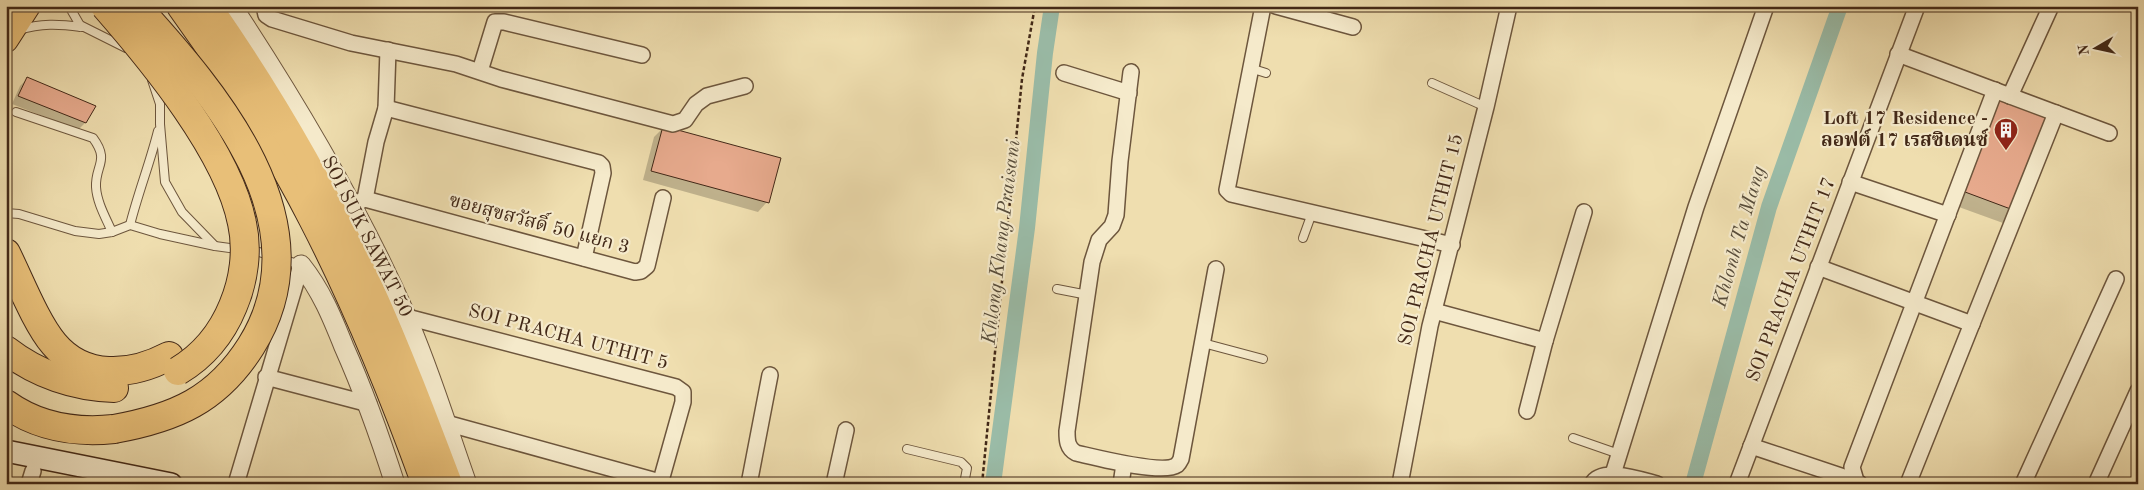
<svg xmlns="http://www.w3.org/2000/svg" width="2144" height="490" font-family="'Old Standard TT','Noto Serif Thai',serif">
  <rect width="100%" height="100%" fill="#efdeaf"/>
  <filter id="stains"><feTurbulence type="fractalNoise" baseFrequency=".004" numOctaves="4"/><feColorMatrix values="0 0 0 0 .2 0 0 0 0 .09 0 0 0 0 .02 0 0 0 .5 -.17"/></filter>
  <radialGradient id="worn" r=".72"><stop offset=".6" stop-color="#630" stop-opacity="0"/><stop offset="1" stop-color="#630" stop-opacity=".3"/></radialGradient>
  <g fill="#0003">
    <polygon points="28,78 94,106 85,123 78,130 12,104 20,86"/>
    <polygon points="2054,113 2015,210 2003,223 1945,202"/>
    <polygon points="664,127 767,202 758,212 643,180 654,137"/>
  </g>
  <g fill="none" stroke-linecap="round" stroke-linejoin="round">
    <g stroke="#9abca8" stroke-width="16">
      <polyline points="993,484 1027,228 1045,53 1052,6"/>
      <polyline points="1693,484 1769,207 1840,6"/>
    </g>
  </g>
  <g fill="#e7aa8d" stroke="#422817">
    <polygon points="27,77 96,106 86,123 18,96"/>
    <polygon points="1995,90 2056,113 2016,211 1957,189"/>
    <polygon points="663,126 781,158 769,203 651,171"/>
  </g>
  <g fill="none" stroke-linecap="round" stroke-linejoin="round">
    <defs>
      <g id="service">
        <polyline points="69,6 81,27"/>
        <path d="M19,30C41,23 59,24 81,27L80,25L126,48"/>
        <polyline points="1250,68 1266,73"/>
        <polyline points="152,80 160,104 160,124 165,182 182,212 215,246"/>
        <polyline points="1432,83 1486,107"/>
        <path d="M16,112L93,138C110,161 95,165 96,187C97,203 106,218 112,232"/>
        <polyline points="6,213 19,214 75,231 99,234 112,232 130,225 160,234 215,246 259,252 301,265"/>
        <path d="M130,225C138,193 150,163 158,131"/>
        <polyline points="1303,238 1312,213"/>
        <polyline points="1057,289 1088,295"/>
        <polyline points="1203,343 1263,359"/>
        <polyline points="1573,438 1619,454"/>
        <polyline points="907,449 961,462 967,468 964,484"/>
      </g>
      <g id="minor">
        <polyline points="264,6 266,15 272,19 351,43 456,64 501,79 673,124 685,120 696,104 707,96 745,86"/>
        <polyline points="1263,6 1227,190 1231,194 1452,245"/>
        <polyline points="1276,6 1353,27"/>
        <polyline points="1898,54 2109,133"/>
        <polyline points="480,71 495,22 504,22 642,55"/>
        <path d="M1131,72L1120,161L1116,215L1112,226L1099,240L1092,262L1067,431C1067,440 1067,448 1076,453C1094,457 1163,475 1177,465C1179,463 1180,461 1181,459L1216,269"/>
        <polyline points="1064,73 1129,93"/>
        <polyline points="2010,96 2051,6"/>
        <polyline points="386,108 599,163 602,166 603,173 584,258"/>
        <polyline points="1850,182 1948,215"/>
        <polyline points="365,199 376,142 386,108 388,50"/>
        <polyline points="352,205 365,199 635,272 641,271 647,266 663,198"/>
        <polyline points="1818,267 1972,324"/>
        <polyline points="1434,311 1545,341"/>
        <polyline points="407,317 676,387 683,392 683,402 660,484"/>
        <polyline points="266,377 369,404"/>
        <polyline points="1527,411 1545,341 1584,212"/>
        <polyline points="446,423 660,482"/>
        <polyline points="1751,446 1856,481"/>
        <polyline points="1613,474 1696,207 1766,6"/>
        <polyline points="29,484 33,471"/>
        <polyline points="236,484 301,265"/>
        <polyline points="749,484 770,375"/>
        <polyline points="834,484 846,430"/>
        <polyline points="1121,484 1124,464"/>
        <polyline points="1400,484 1430,326 1486,107 1509,6"/>
        <path d="M1592,484C1602,466 1641,480 1657,484"/>
        <polyline points="1737,484 1917,6"/>
        <polyline points="1860,484 1856,481 1852,467 1995,90"/>
        <polyline points="1908,484 2056,113"/>
        <polyline points="2023,484 2116,279"/>
        <polyline points="2096,484 2138,391"/>
      </g>
      <g id="tertiary">
        <path d="M232,6C298,106 358,207 406,316C430,370 447,428 467,484"/>
        <path d="M301,265C321,290 332,317 344,347C364,392 380,437 395,484"/>
      </g>
      <polyline id="secondary" points="6,451 171,484"/>
      <polyline id="primary" points="6,40 28,6"/>
      <g id="motorway">
        <path d="M181,6C230,74 275,145 313,219C357,304 393,393 426,484"/>
        <path d="M207,6C269,95 324,189 369,288C398,352 423,418 448,484"/>
        <path d="M6,253C19,279 36,323 54,344C84,380 131,376 169,356"/>
        <path d="M6,350C37,374 75,387 114,388"/>
        <path d="M6,404C38,427 75,433 114,429"/>
      </g>
    </defs>
    <use href="#service" stroke="#6d563d" stroke-width="10"/>
    <use href="#minor" stroke="#6d563d" stroke-width="18"/>
    <use href="#tertiary" stroke="#6d563d" stroke-width="21"/>
    <use href="#secondary" stroke="#422817" stroke-width="24"/>
    <use href="#primary" stroke="#422817" stroke-width="26"/>
    <use href="#motorway" stroke="#422817" stroke-width="30"/>
    <g stroke="#422817" stroke-width="2.5" stroke-dasharray="4 2.5" stroke-linecap="butt">
      <polyline points="1652,9 1653,6"/>
      <polyline points="982,484 1022,79 1035,6"/>
    </g>
    <use href="#service" stroke="#f5eacb" stroke-width="8"/>
    <use href="#minor" stroke="#f5eacb" stroke-width="15"/>
    <use href="#tertiary" stroke="#f5eacb" stroke-width="19"/>
    <use href="#secondary" stroke="#f5eacb" stroke-width="21"/>
    <use href="#primary" stroke="#e8bf78" stroke-width="24"/>
    <use href="#motorway" stroke="#e8bf78" stroke-width="28"/>
    <defs>
      <g id="motorway-bridge">
        <path d="M105,6C153,61 228,152 242,223C248,250 244,280 233,306C222,333 203,356 178,371"/>
        <path d="M114,429C175,418 217,400 251,346C328,223 215,93 136,6"/>
      </g>
    </defs>
    <use href="#motorway-bridge" stroke="#422817" stroke-width="30" stroke-linecap="butt"/>
    <use href="#motorway-bridge" stroke="#e8bf78" stroke-width="28"/>
  </g>
  <defs>
    <symbol id="building-pin" viewBox="-11 -11 22 30"><path d="M0 17L-7.5 6A9.5 9.5 0 1 1 7.5 6Z" fill="#8f2418" stroke="#f5eacb"/><path d="M-4-6H4V6H1V3H-1V6H-4ZM-2.5-4.3h1.7v1.8h-1.7ZM.8-4.3h1.7v1.8H.8ZM-2.5-1h1.7V.8h-1.7ZM.8-1h1.7V.8H.8Z" fill="#fff"/></symbol>
  </defs>
  <g fill-rule="evenodd">
    <use href="#building-pin" x="1992" y="116" width="28" height="38"/>
  </g>
  <g text-anchor="middle" dominant-baseline="central" stroke-width="4.5" stroke-linejoin="round" paint-order="stroke">
    <g font-size="19" font-weight="bold" fill="#422817" stroke="#f5eacb" text-anchor="end">
      <text x="1988" y="119">Loft 17 Residence -<tspan x="1988" dy="22">ลอฟต์ 17 เรสซิเดนซ์</tspan></text>
    </g>
    <g font-size="19" fill="#422817" stroke="#f5eacb">
      <text transform="translate(539 225) rotate(15)">ฃอยสุขสวัสดิ์ 50 แยก 3</text>
      <text transform="translate(366 237) rotate(63)">SOI SUK SAWAT 50</text>
      <text transform="translate(1432 240) rotate(-76)">SOI PRACHA UTHIT 15</text>
      <text transform="translate(1792 280) rotate(-69)">SOI PRACHA UTHIT 17</text>
      <text transform="translate(568 338) rotate(15)">SOI PRACHA UTHIT 5</text>
    </g>
    <g font-size="20" font-style="italic" fill="#584d3b" stroke="#f5eacb">
      <text transform="translate(1740 237) rotate(-74)">Khlonh Ta Mang</text>
      <text transform="translate(1002 242) rotate(-83)">Khlong Khang Praisani</text>
    </g>
  </g>
  <rect width="2144" height="490" fill="none" stroke="#efdeaf" stroke-width="25"/>
  <rect x="8" y="8" width="2129" height="475" fill="none" stroke="#422817" stroke-width="2.5"/>
  <rect x="12" y="12" width="2119" height="465" fill="none" stroke="#422817"/>
  <g transform="translate(2096 48) rotate(261)" stroke="#f5eacb" stroke-width="4" paint-order="stroke">
  <path d="M0-4L9 19L0 12L-9 19Z" fill="#422817"/>
  <text y="-8" font-size="14" font-weight="bold" text-anchor="middle" fill="#422817">N</text>
  </g>
  <rect width="100%" height="100%" filter="url(#stains)"/>
  <rect width="100%" height="100%" fill="url(#worn)"/>
</svg>
